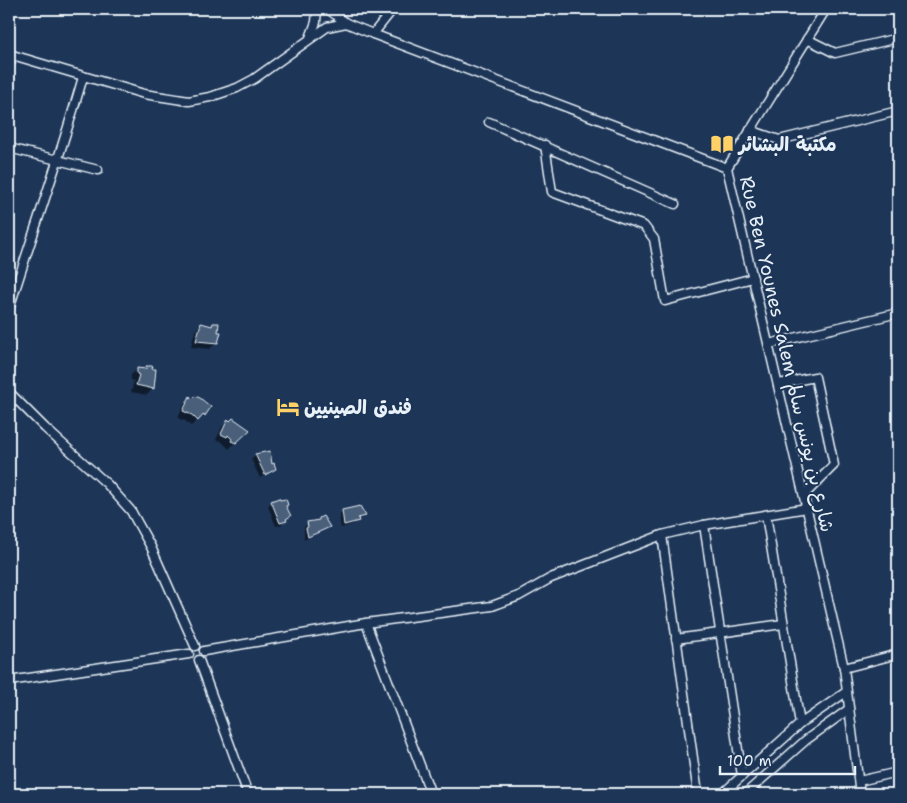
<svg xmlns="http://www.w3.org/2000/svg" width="907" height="803" font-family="'Shantell Sans','Playpen Sans Arabic',sans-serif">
  <rect width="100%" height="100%" fill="#1d3557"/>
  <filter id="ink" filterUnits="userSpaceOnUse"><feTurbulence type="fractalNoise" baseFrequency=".02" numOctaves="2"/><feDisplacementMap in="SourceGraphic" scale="10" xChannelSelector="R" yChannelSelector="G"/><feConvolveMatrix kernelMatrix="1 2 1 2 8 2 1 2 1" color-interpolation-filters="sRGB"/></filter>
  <g filter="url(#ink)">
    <g fill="#0007">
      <polygon points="201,324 211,327 213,325 217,333 220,333 220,338 210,349 191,347 195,331"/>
      <polygon points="147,367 151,370 153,388 147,395 131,392 134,381 131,380 131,375 138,369 144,370"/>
      <polygon points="190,398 210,408 191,426 183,419 182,420 178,418 184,404"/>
      <polygon points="228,421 248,430 229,449 221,441 216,440 222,427"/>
      <polygon points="269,452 271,465 274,468 260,478 251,459 255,455"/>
      <polygon points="285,500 287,512 289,511 290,516 281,525 276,526 268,506 271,502"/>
      <polygon points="343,511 364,516 353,524 341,528 339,515"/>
      <polygon points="319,519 324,524 328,523 329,526 304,540 304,527"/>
    </g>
    <g fill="#495e7a" stroke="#e8f1f8">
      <polygon points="201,323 212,326 213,323 219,323 218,332 221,332 218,343 196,341"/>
      <polygon points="146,366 153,366 152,369 156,369 154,389 136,385 139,375 137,374 137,368 146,369"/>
      <polygon points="190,396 192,399 195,396 200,398 211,407 205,416 204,414 198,421 192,415 183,411"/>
      <polygon points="233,418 250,430 236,443 231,441 232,439 228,435 227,437 221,434 228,419 230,421"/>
      <polygon points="270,451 272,464 274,463 276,469 265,475 255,454"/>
      <polygon points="279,498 280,500 286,499 288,505 286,506 291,516 286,519 287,521 280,523 271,501"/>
      <polygon points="360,506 366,516 358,518 359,521 344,525 342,510"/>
      <polygon points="323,516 330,527 308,537 306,528 308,527 307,522 319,520 319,518"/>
    </g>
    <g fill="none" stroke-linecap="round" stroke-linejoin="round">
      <defs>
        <g id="minor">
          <polyline points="328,9 346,23 373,34 727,168"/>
          <polyline points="373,34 393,9"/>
          <polyline points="310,38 316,22 317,9"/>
          <polyline points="807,39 835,53 898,38"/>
          <polyline points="9,54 144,94 189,101 210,97 237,88 254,79 327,27 346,23"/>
          <polyline points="9,67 13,55"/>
          <polyline points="489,122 675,204"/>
          <polyline points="750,130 779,140 898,111"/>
          <polyline points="545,145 552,192 644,226 654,239 665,301 753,278"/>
          <polyline points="9,148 98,170"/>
          <polyline points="727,168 844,668 860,794"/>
          <polyline points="727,168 826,9"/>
          <path d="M10,306C34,229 61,154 83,77"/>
          <polyline points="769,344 898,313"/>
          <polyline points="779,384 815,377 834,465 804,495"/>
          <polyline points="9,392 45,428 107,484 131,511 151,547 195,646"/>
          <polyline points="766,515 800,724"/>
          <polyline points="704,525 742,776"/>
          <polyline points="662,535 698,794"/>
          <polyline points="366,623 431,794"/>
          <polyline points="676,639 783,624"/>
          <polyline points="204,651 366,623 492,606 519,596 551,578 662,535 704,525 807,508"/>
          <polyline points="199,660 248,794"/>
          <polyline points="844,668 898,654"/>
          <polyline points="9,681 189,654"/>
          <polyline points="859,781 898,772"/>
          <polyline points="722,794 800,724 846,692"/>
          <polyline points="745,794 806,740 849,709"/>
        </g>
      </defs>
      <use href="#minor" stroke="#e8f1f8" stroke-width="11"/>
      <use href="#minor" stroke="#1d3557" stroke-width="8"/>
    </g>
  </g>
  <defs>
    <symbol id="library-bare" viewBox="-9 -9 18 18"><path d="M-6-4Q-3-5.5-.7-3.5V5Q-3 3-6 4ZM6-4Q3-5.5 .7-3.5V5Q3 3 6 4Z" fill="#ffd166" stroke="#1d3557" stroke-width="2.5" paint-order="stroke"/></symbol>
    <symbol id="hotel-bare" viewBox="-9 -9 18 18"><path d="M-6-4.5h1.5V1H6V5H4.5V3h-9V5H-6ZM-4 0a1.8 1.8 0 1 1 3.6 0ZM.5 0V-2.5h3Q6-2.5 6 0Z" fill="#ffd166" stroke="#1d3557" stroke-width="2.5" paint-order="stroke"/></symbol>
  </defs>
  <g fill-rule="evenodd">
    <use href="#library-bare" x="706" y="128" width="32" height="32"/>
    <use href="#hotel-bare" x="272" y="391" width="32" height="32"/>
  </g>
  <g text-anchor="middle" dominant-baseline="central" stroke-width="4" stroke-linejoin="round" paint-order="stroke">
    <g font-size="19" font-weight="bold" fill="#e8f1f8" stroke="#1d3557" text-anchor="start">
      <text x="739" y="144">مكتبة البشائر</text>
      <text x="304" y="407">فندق الصينيين</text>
    </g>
    <g font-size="19" fill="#e8f1f8" stroke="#1d3557">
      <text transform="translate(787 354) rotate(77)">Rue Ben Younes Salem شارع بن يونس سالم</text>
    </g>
  </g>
  <rect width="907" height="803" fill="none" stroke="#1d3557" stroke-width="30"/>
  <rect x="15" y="15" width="877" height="773" fill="none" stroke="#e8f1f8" stroke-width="2" filter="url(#ink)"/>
  <path d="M720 766v8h135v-8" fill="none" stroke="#e8f1f8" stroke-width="2.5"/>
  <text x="727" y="766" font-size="15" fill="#e8f1f8" stroke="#1d3557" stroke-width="4" paint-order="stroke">100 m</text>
</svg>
